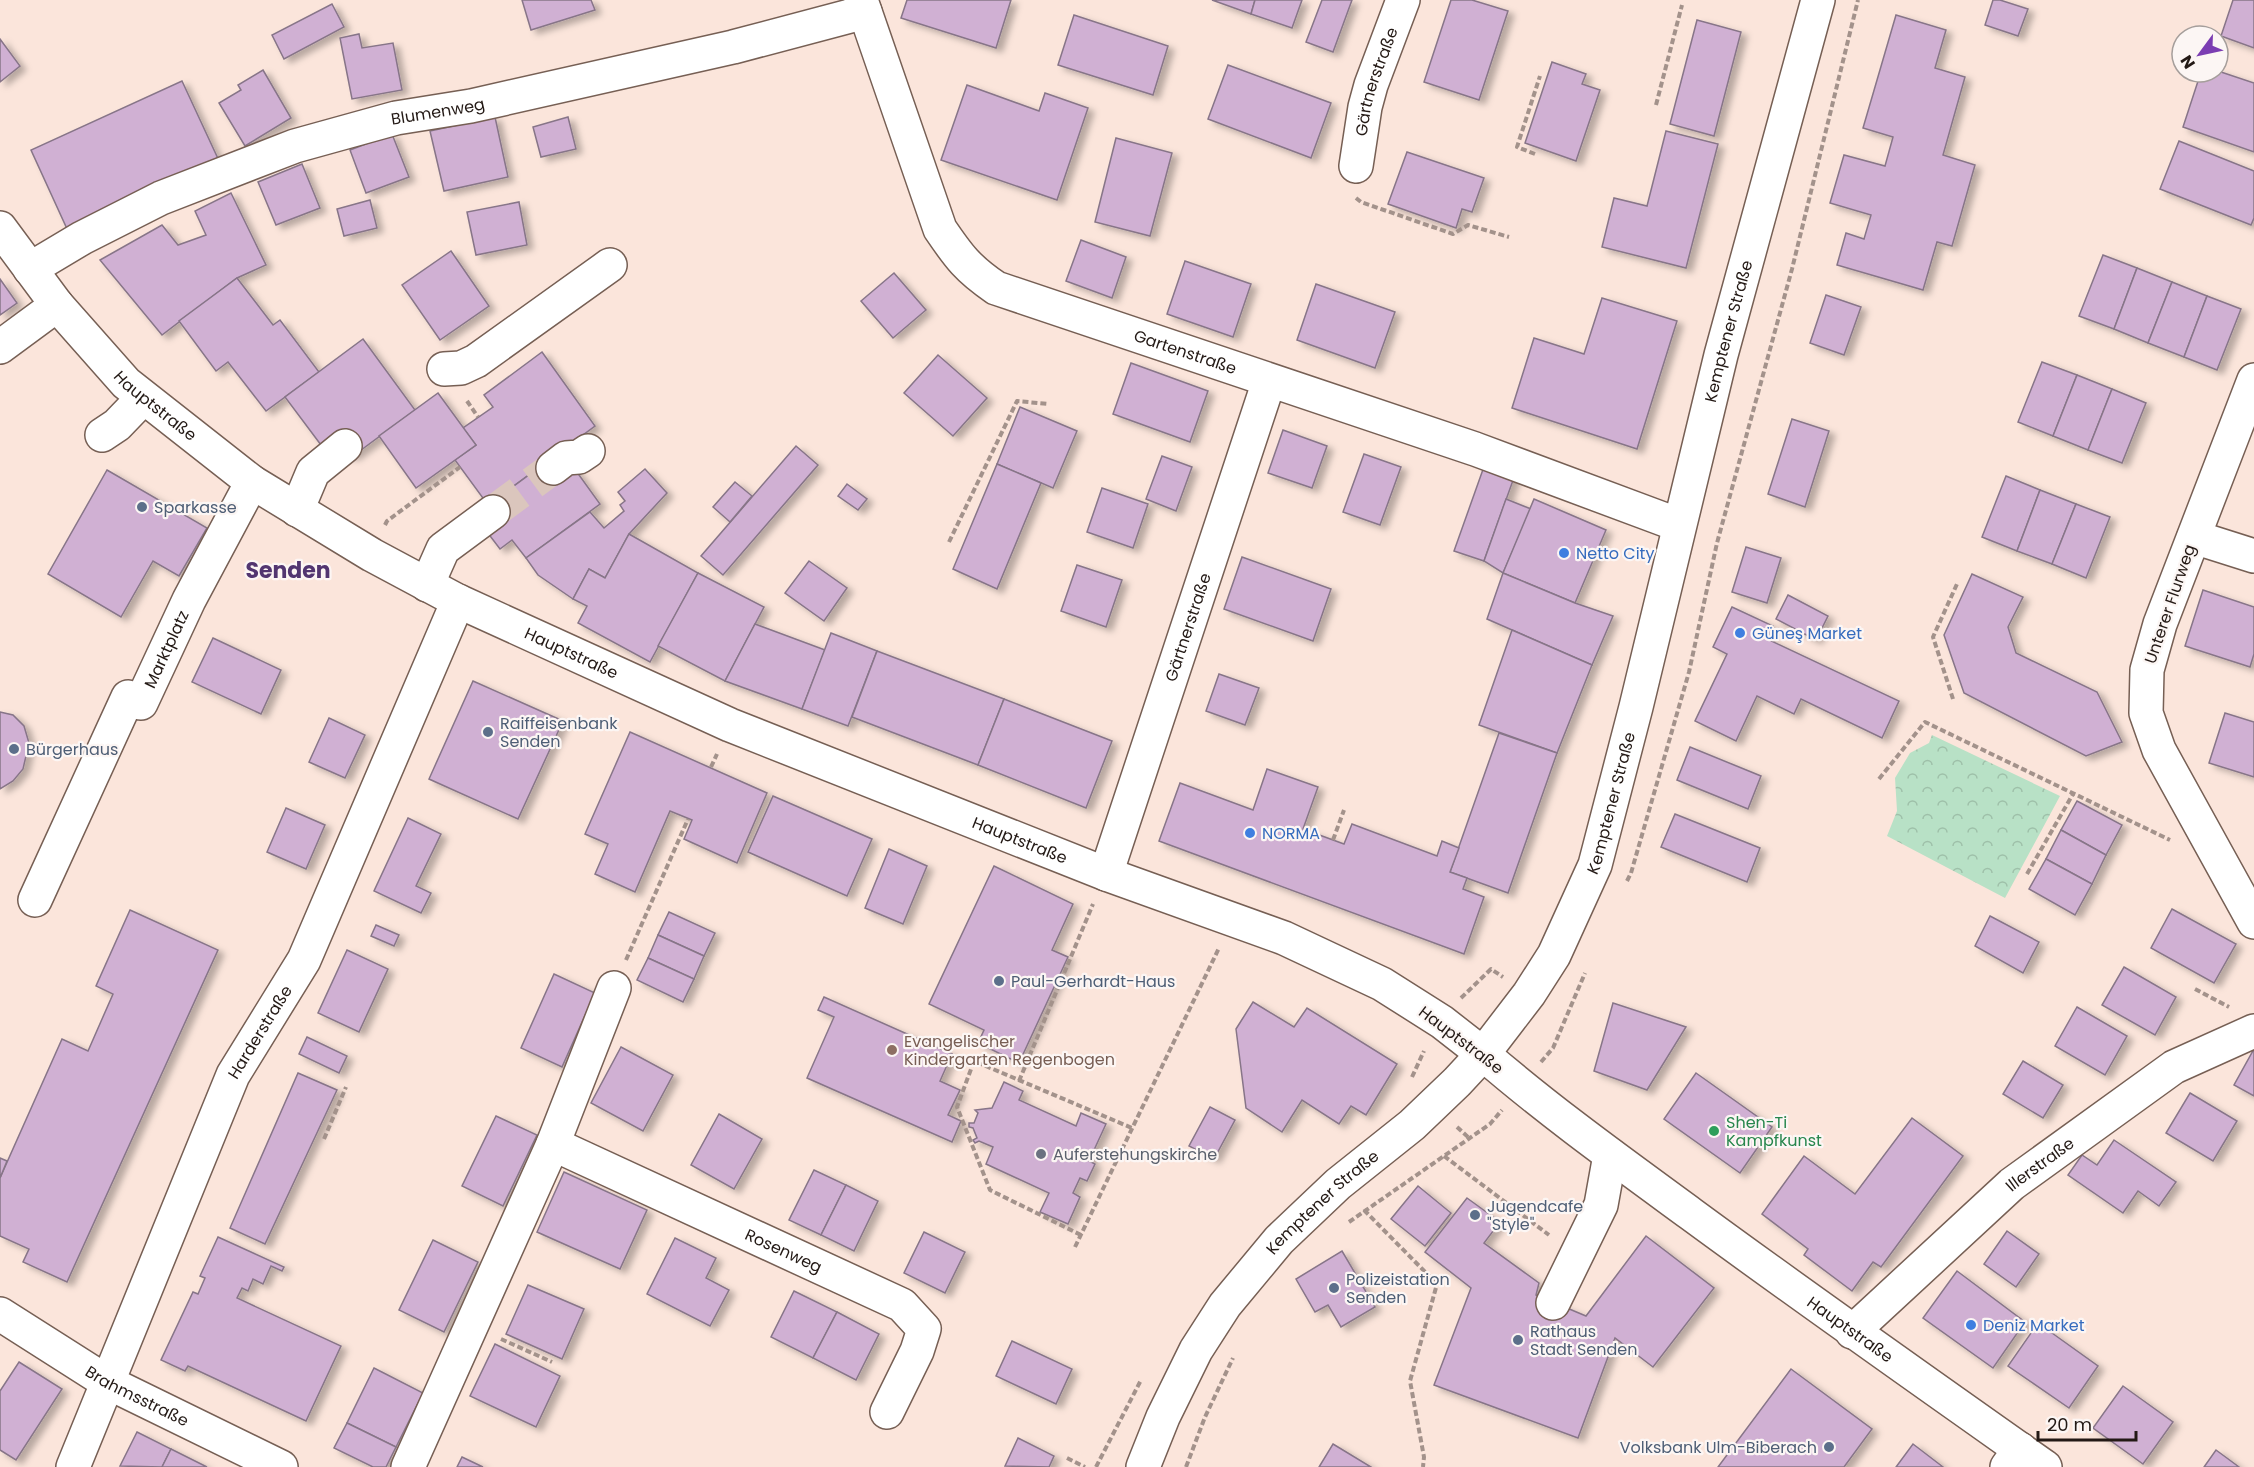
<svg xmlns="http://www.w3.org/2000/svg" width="2254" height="1467" font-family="Poppins,sans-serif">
  <defs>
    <pattern id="park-crowns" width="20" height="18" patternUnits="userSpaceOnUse" patternTransform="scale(1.5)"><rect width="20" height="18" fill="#b8e1c6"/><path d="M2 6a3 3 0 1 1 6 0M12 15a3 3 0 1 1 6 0" fill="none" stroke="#9ec0a9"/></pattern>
    <filter id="shadow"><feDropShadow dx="6" dy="4" stdDeviation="3" flood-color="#0004"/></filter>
  </defs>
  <rect width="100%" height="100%" fill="#fbe5db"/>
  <polygon fill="url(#park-crowns)" points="1932,735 2060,796 2005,898 1887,836 1897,811 1895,778 1910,753 1929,743"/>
  <g fill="#d0b0d3" stroke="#877588" stroke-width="1.5" filter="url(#shadow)">
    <polygon points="522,0 591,0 595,10 531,30"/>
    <polygon points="907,0 1011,0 996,48 901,18"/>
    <polygon points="1212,0 1255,0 1251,14"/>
    <polygon points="1255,0 1302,0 1292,28 1251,14"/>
    <polygon points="1322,0 1352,0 1333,52 1306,42"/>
    <polygon points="1451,0 1472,0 1508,11 1479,100 1424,82"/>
    <polygon points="1993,0 2000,0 2028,9 2018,36 1985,25"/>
    <polygon points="2233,0 2254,0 2254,48 2221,36"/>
    <polygon points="332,4 344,27 284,59 272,35"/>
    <polygon points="1074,15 1168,46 1153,95 1058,65"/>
    <polygon points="1896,15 1946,30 1935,68 1965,77 1943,155 1975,165 1952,246 1937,242 1923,290 1837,265 1846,233 1864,239 1871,215 1830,203 1844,155 1885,166 1893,137 1863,128"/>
    <polygon points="1697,20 1741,32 1714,136 1670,124"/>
    <polygon points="359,34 362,48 393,43 402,90 352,99 340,38"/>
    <polygon points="0,39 20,66 0,82"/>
    <polygon points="1552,62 1586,74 1582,84 1600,90 1576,161 1525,143"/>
    <polygon points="1228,65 1331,103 1311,158 1208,119"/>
    <polygon points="263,70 291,118 245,146 219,103 241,90 238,85"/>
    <polygon points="2218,71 2254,83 2254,152 2183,127 2201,72"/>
    <polygon points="182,81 220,163 68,231 31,150"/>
    <polygon points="967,85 1039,111 1045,93 1088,108 1057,200 941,160"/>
    <polygon points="495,117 508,177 444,191 430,131"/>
    <polygon points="568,117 576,149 541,157 533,127"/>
    <polygon points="1666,131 1718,144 1686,268 1602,247 1614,198 1647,206"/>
    <polygon points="392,134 409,177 366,193 350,150"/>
    <polygon points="1116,138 1172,153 1150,236 1095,222"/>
    <polygon points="2179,141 2254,171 2254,218 2251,225 2160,189"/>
    <polygon points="1407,152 1484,178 1472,212 1462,209 1456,228 1388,204"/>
    <polygon points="302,164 320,208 276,225 258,182"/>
    <polygon points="231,193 266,265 237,278 162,335 100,260 162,225 178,245 206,235 195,211"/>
    <polygon points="370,200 377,228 344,236 337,209"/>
    <polygon points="519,202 527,245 476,255 467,212"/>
    <polygon points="1081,240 1126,257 1112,298 1066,281"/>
    <polygon points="451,251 489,306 440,340 402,285"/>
    <polygon points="2103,255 2137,268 2114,329 2079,316"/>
    <polygon points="1185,261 1251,284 1233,337 1167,314"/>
    <polygon points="2137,268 2172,282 2148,343 2114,329"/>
    <polygon points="894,273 926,310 893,338 861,301"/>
    <polygon points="237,278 273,325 280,320 319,372 266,411 228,362 216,371 179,321"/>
    <polygon points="0,279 17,303 0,315"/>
    <polygon points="2172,282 2207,296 2184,357 2148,343"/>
    <polygon points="1316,284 1395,312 1375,368 1297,340"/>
    <polygon points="1826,295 1861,307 1844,355 1810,343"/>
    <polygon points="2207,296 2241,309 2217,370 2184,357"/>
    <polygon points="1602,298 1677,321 1637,449 1512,408 1534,338 1584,354"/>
    <polygon points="363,339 415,410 353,456 324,449 285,397"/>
    <polygon points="542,352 595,426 488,505 455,460 476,445 463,428 493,407 484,395"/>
    <polygon points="938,355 987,398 953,436 904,393"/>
    <polygon points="2042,362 2077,375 2053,436 2018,422"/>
    <polygon points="1131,363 1208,391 1190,442 1113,414"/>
    <polygon points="2077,375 2112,389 2088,450 2053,436"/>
    <polygon points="2112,389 2146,403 2122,463 2088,450"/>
    <polygon points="438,393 476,445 416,488 379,436"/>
    <polygon points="1020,407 1077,431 1053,488 997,464"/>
    <polygon points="1792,419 1829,431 1805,507 1768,494"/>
    <polygon points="1283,430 1327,446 1312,488 1268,473"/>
    <polygon points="796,446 818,465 723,575 701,556"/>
    <polygon points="1364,454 1401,467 1380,525 1343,512"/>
    <polygon points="1162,456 1192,467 1176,511 1146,499"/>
    <polygon points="548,461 574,468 600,504 526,558 512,540 500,549 484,528 488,505"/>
    <polygon points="1486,461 1516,472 1484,561 1454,551"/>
    <polygon points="997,464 1041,483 997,589 953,569"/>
    <polygon points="645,469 667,493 629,534 605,578 589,569 573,599 538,575 526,558 590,512 604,528 624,511 620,505 625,501 618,492"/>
    <polygon points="107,470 207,528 179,576 153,561 121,617 48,574"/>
    <polygon points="2006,476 2040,490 2017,551 1982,537"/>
    <polygon points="735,482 752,496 730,522 713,507"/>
    <polygon points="847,484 867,499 858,510 838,496"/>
    <polygon points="1102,488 1148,504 1133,548 1087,532"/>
    <polygon points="2040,490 2076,504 2052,564 2017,551"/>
    <polygon points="1506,499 1531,509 1503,573 1484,561"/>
    <polygon points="1534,499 1606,530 1575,603 1503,573"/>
    <polygon points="2076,504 2110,517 2086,578 2052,564"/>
    <polygon points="629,534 698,573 650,662 578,623 587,606 573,599 589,569 605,578"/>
    <polygon points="1746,547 1781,558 1767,603 1732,592"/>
    <polygon points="1242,557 1331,589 1313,641 1224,609"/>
    <polygon points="809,561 847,588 824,621 785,593"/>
    <polygon points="1077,565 1122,580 1106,627 1061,611"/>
    <polygon points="698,573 764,607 725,681 658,646"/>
    <polygon points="1503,573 1575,603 1613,616 1592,665 1487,619"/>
    <polygon points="1972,574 2023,597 2008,627 2016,653 2097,692 2122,742 2086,756 1964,693 1944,635"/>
    <polygon points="2203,590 2254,607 2254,654 2250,667 2185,646"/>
    <polygon points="1788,595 1828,616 1816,640 1776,619"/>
    <polygon points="1732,607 1773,626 1767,639 1899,701 1882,738 1801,699 1794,714 1757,696 1736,741 1695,721 1727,654 1713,647"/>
    <polygon points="755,624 825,650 802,709 725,681"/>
    <polygon points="1512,630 1592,665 1557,753 1479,725"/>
    <polygon points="831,633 877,651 848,726 802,709"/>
    <polygon points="213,638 281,670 261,714 192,682"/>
    <polygon points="877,651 1004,699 978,765 852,717"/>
    <polygon points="1219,674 1259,688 1245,725 1206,711"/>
    <polygon points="473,681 563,721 518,819 429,779"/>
    <polygon points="1004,699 1112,741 1086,808 978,765"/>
    <polygon points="0,712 13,715 24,726 29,743 23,769 13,781 0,789"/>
    <polygon points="2225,713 2254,722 2254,777 2209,763"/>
    <polygon points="329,718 365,735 345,778 309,762"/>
    <polygon points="630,732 767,793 737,863 684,839 692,820 670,811 635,892 595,874 608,844 585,834"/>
    <polygon points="1499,733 1557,753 1508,893 1450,872"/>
    <polygon points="1690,747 1761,776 1748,809 1677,780"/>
    <polygon points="1267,769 1318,787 1303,829 1344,844 1352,824 1437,856 1442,841 1459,848 1450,872 1467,878 1463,889 1484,897 1464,954 1159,841 1180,783 1253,810"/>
    <polygon points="773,796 872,839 847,896 748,852"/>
    <polygon points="2077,801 2122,825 2106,855 2061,830"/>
    <polygon points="286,808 325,825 306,869 267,852"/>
    <polygon points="1675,814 1760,848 1747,882 1661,847"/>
    <polygon points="408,818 441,834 416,886 431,893 421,913 374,891"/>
    <polygon points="2061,830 2106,855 2092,884 2046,859"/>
    <polygon points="889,849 927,866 903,924 865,908"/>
    <polygon points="2046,859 2092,884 2075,915 2029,889"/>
    <polygon points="994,866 1073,904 1052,950 1068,957 1019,1063 978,1043 984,1030 929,1004"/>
    <polygon points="2172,909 2236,944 2214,983 2151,948"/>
    <polygon points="130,910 218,950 67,1282 23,1262 29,1249 0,1236 0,1178 62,1039 88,1051 113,994 96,986"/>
    <polygon points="669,912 715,933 704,956 658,935"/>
    <polygon points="1990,916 2039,942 2023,973 1975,946"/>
    <polygon points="376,925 399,935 394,946 371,936"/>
    <polygon points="658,935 704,956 694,979 648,958"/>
    <polygon points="347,950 388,969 359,1032 318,1013"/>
    <polygon points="648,958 694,979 683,1002 637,980"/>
    <polygon points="2124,967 2176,997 2155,1035 2102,1005"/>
    <polygon points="554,974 595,993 562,1067 521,1048"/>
    <polygon points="824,997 952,1054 940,1081 960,1090 948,1115 961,1121 952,1142 807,1078 834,1017 818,1010"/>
    <polygon points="1253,1002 1294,1027 1307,1008 1397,1064 1366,1115 1351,1106 1339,1124 1302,1100 1282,1132 1246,1108 1236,1029"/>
    <polygon points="1613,1003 1686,1027 1647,1090 1594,1071"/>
    <polygon points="2077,1007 2127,1036 2105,1075 2055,1046"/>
    <polygon points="307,1037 347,1056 339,1073 299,1054"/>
    <polygon points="621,1047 673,1075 643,1131 591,1103"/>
    <polygon points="2254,1049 2254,1096 2234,1085"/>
    <polygon points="2023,1061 2063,1085 2043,1118 2003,1094"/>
    <polygon points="298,1073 337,1090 265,1244 230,1228"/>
    <polygon points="1696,1073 1772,1127 1740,1173 1664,1119"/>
    <polygon points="1004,1082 1023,1091 1019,1100 1076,1126 1081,1113 1106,1124 1089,1161 1095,1164 1087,1181 1080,1178 1073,1193 1080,1197 1068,1224 1040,1212 1049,1193 986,1164 993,1147 979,1141 975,1143 973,1140 977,1138 973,1128 969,1127 969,1123 974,1123 978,1113 975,1110 992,1108"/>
    <polygon points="2190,1093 2237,1121 2213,1161 2166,1133"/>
    <polygon points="1210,1107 1235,1120 1214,1159 1189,1146"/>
    <polygon points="719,1114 762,1139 734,1189 691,1165"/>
    <polygon points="496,1116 537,1135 503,1206 462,1186"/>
    <polygon points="1912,1118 1963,1156 1881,1267 1873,1262 1852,1291 1804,1255 1808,1249 1762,1214 1804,1156 1855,1194"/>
    <polygon points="2114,1140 2176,1182 2159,1206 2138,1191 2123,1213 2068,1175 2082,1155 2097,1165"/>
    <polygon points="0,1158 7,1161 0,1178"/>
    <polygon points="814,1170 846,1185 821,1235 789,1220"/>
    <polygon points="564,1172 647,1210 620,1269 537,1232"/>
    <polygon points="846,1185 878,1201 854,1251 821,1235"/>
    <polygon points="1418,1186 1451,1213 1425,1246 1391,1219"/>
    <polygon points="1467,1198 1500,1222 1484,1243 1539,1283 1536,1295 1586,1316 1646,1236 1714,1288 1653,1367 1615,1338 1578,1438 1434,1385 1471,1288 1425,1252"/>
    <polygon points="2007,1231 2039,1254 2016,1287 1984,1264"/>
    <polygon points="924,1232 965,1252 945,1293 904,1273"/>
    <polygon points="218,1237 284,1267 282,1271 271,1266 263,1284 253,1279 248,1291 242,1288 237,1298 341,1346 306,1421 188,1366 185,1371 161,1360 193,1292 198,1294 205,1278 200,1276"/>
    <polygon points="675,1238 716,1258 706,1278 729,1290 710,1326 647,1294"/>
    <polygon points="433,1240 478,1262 444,1332 399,1310"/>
    <polygon points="1342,1251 1375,1307 1341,1327 1328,1305 1315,1312 1296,1279"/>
    <polygon points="1957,1271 2025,1322 1993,1368 1923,1318"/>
    <polygon points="528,1285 584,1309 562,1359 506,1334"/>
    <polygon points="794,1291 837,1312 813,1358 771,1337"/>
    <polygon points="837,1312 879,1334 856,1380 813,1358"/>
    <polygon points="2038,1323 2098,1366 2069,1408 2008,1366"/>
    <polygon points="1012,1341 1072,1369 1056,1404 996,1376"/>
    <polygon points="495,1344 560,1376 536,1427 470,1396"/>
    <polygon points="19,1362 62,1389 16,1460 0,1450 0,1391"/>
    <polygon points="374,1368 423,1393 396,1447 347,1423"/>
    <polygon points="1791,1369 1872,1429 1844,1467 1718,1467"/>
    <polygon points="2123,1386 2173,1422 2143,1464 2093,1428"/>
    <polygon points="347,1423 396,1447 386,1467 373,1467 334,1448"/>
    <polygon points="137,1432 171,1449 162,1467 120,1466"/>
    <polygon points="1018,1438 1054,1456 1049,1467 1005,1466"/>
    <polygon points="1333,1444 1371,1467 1319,1467"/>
    <polygon points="1913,1444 1943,1467 1896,1467"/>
    <polygon points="171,1449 207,1467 162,1467"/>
    <polygon points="2216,1450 2239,1467 2204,1467"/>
    <polygon points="462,1457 483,1467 457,1467"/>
  </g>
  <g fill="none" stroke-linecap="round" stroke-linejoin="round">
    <polyline stroke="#dbc6bd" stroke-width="33" stroke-dasharray="33 16" stroke-linecap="butt" points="493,512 553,468"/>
    <defs>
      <g id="minor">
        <path id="s1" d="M861,0L940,229C959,257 968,269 996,288L1475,449L1679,525"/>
        <path id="s2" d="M1356,166L1365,107L1371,85L1403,0"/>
        <path id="s3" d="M0,228L57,305L126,383L252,482L372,555L458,601L730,725L1106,874L1284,938L1382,984L1442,1022L1483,1054"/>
        <path id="s4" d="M30,269L82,238L161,198L295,146L396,118L471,106L733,47L865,12"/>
        <polyline points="0,347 57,305"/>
        <polyline points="444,369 461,368 476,361 610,265"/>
        <polyline points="2254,380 2160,624 2147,670 2146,713 2159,750 2254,922"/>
        <polyline points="102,435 117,425 143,398"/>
        <polyline points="553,468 566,458 579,457 588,451"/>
        <polyline points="297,510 313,472 345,446"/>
        <polyline points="2194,537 2254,556"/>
        <polyline points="427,585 443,549 493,512"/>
        <path id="s5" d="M1106,874L1269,381"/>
        <path id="s6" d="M35,900L128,697L141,703L189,600L252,482"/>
        <path id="s7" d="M553,1144L902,1305L924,1329L917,1351L887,1412"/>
        <polyline points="1553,1303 1601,1205 1610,1155"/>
        <path id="s8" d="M0,1314L107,1382L281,1467"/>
        <path id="s9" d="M1852,1332L2012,1184L2174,1067L2254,1031"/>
        <path id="s10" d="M73,1467L233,1075L304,960L458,601"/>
        <polyline points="408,1467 553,1144 614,988"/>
        <polyline points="2007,1467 2020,1449"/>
      </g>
      <g id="major">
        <path id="s11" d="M1483,1054C1549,1111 1620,1162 1691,1214C1808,1300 1926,1383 2045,1467"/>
        <path id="s12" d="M1143,1467L1163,1417L1196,1350L1225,1305L1279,1240L1338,1184L1412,1125L1457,1082L1483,1054L1529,994L1554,955L1595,865L1636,707L1721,355L1818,0"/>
      </g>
    </defs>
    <use href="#minor" stroke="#765f54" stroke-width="36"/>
    <use href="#major" stroke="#765f54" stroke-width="36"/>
    <g stroke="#a3928b" stroke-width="4" stroke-dasharray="6 3" stroke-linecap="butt">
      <polyline points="1656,105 1682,5"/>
      <polyline points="1535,154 1517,147 1540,76"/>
      <polyline points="1356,198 1361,202 1453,234 1468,225 1509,237"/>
      <polyline points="467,401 478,417"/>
      <polyline points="385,525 387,521 460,467"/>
      <polyline points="949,542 1017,401 1048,404"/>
      <polyline points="1953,699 1933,637 1957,584"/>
      <polyline points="711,767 717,754"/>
      <polyline points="1879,779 1925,722 2170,840"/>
      <polyline points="1333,840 1344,810"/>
      <polyline points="2027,874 2073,794"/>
      <polyline points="1627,881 1631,873 1689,672 1717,543 1792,269 1858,0"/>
      <polyline points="626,960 688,819"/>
      <polyline points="2195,989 2229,1007"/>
      <polyline points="1461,998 1491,969 1503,977"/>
      <polyline points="1541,1062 1553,1048 1585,973"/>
      <polyline points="1412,1077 1424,1051"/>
      <polyline points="1019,1081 1093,904"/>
      <polyline points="1457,1127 1469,1138"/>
      <polyline points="324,1139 346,1087"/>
      <polyline points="1444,1156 1549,1235"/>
      <polyline points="1364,1210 1437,1284 1410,1381 1424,1457 1423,1467"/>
      <polyline points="1349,1222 1490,1124 1502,1110"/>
      <polyline points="1081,1235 990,1190 957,1107 974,1061 1132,1128"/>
      <polyline points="1075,1247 1219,948"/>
      <polyline points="501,1339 552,1362"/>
      <polyline points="1067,1458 1085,1467"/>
      <polyline points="1096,1467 1141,1380"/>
      <polyline points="1186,1467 1205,1417 1233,1358"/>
    </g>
    <use href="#minor" stroke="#fff" stroke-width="33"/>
    <use href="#major" stroke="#fff" stroke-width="33"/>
  </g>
  <g fill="#5c6f8a" stroke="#fcf6f4" stroke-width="2">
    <circle cx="142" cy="507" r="6"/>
    <circle cx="488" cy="732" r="6"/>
    <circle cx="14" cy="749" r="6"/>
    <circle cx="999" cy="981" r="6"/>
    <circle cx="1475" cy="1215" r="6"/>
    <circle cx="1334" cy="1288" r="6"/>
    <circle cx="1518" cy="1340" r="6"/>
    <circle cx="1829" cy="1447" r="6"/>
  </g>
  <g fill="#3f7fe0" stroke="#fcf6f4" stroke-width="2">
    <circle cx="1564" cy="553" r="6"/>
    <circle cx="1740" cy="633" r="6"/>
    <circle cx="1250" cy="833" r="6"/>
    <circle cx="1971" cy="1325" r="6"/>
  </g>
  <circle fill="#8d6e63" stroke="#fcf6f4" stroke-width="2" cx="892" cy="1050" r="6"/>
  <circle fill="#2e9e5b" stroke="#fcf6f4" stroke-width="2" cx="1714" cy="1131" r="6"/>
  <circle fill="#6b7280" stroke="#fcf6f4" stroke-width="2" cx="1041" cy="1154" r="6"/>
  <g text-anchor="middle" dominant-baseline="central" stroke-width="4.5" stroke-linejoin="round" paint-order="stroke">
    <g font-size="16" fill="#231915" stroke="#fcf6f4">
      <text stroke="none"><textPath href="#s2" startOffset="87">Gärtnerstraße</textPath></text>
      <text stroke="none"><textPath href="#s4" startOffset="440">Blumenweg</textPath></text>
      <text stroke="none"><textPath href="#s12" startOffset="1314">Kemptener Straße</textPath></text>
      <text stroke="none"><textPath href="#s1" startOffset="524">Gartenstraße</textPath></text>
      <text stroke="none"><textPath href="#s3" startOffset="237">Hauptstraße</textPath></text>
      <text transform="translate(2170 604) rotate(-71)">Unterer Flurweg</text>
      <text stroke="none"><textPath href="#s5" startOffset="260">Gärtnerstraße</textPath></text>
      <text stroke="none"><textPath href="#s6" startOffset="297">Marktplatz</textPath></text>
      <text stroke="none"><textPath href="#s3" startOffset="723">Hauptstraße</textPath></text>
      <text stroke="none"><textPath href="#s12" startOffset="828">Kemptener Straße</textPath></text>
      <text stroke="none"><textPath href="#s3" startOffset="1209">Hauptstraße</textPath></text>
      <text stroke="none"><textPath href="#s10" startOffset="474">Harderstraße</textPath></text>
      <text transform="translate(1461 1040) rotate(37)">Hauptstraße</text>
      <text stroke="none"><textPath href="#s9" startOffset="252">Illerstraße</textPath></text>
      <text stroke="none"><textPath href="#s12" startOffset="324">Kemptener Straße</textPath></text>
      <text stroke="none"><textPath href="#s7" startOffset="254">Rosenweg</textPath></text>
      <text stroke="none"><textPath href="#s11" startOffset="459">Hauptstraße</textPath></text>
      <text stroke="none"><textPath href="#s8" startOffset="160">Brahmsstraße</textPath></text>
    </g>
    <g font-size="16" fill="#4e5e75" stroke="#fcf6f4" text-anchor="start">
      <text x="154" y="507">Sparkasse</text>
      <text x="500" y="723">Raiffeisenbank<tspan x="500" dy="18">Senden</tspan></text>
      <text x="26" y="749">Bürgerhaus</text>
      <text x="1011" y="981">Paul-Gerhardt-Haus</text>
      <text x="1487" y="1206">Jugendcafe<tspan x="1487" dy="18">"Style"</tspan></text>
      <text x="1346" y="1279">Polizeistation<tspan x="1346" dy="18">Senden</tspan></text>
      <text x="1530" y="1331">Rathaus<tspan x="1530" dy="18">Stadt Senden</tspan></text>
      <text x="1817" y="1447" text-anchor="end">Volksbank Ulm-Biberach</text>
    </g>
    <g font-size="16" fill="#366cbe" stroke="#fcf6f4" text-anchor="start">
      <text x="1576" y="553">Netto City</text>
      <text x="1752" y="633">Güneş Market</text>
      <text x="1262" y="833">NORMA</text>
      <text x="1983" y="1325">Deniz Market</text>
    </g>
    <g font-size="16" fill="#785e54" stroke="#fcf6f4" text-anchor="start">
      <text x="904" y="1041">Evangelischer<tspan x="904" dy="18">Kindergarten Regenbogen</tspan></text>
    </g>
    <g font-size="16" fill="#27864d" stroke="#fcf6f4" text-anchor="start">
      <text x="1726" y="1122">Shen-Ti<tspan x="1726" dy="18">Kampfkunst</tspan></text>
    </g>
    <g font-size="16" fill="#5b616d" stroke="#fcf6f4" text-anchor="start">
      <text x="1053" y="1154">Auferstehungskirche</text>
    </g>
    <g font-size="22" font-weight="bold" fill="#523570" stroke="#fcf6f4">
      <text x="288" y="570">Senden</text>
    </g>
  </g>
  <g transform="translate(2200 54) rotate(237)"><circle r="28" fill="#fcf6f4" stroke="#a59e9b" stroke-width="1.5"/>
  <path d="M0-4.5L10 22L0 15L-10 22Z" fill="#7b3db2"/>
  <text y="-9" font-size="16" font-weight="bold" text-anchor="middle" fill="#231915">N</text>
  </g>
  <path d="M2038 1431v9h98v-9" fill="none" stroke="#231915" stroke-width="3"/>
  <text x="2047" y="1431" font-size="18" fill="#231915" stroke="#fcf6f4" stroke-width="4.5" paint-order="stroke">20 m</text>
</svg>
